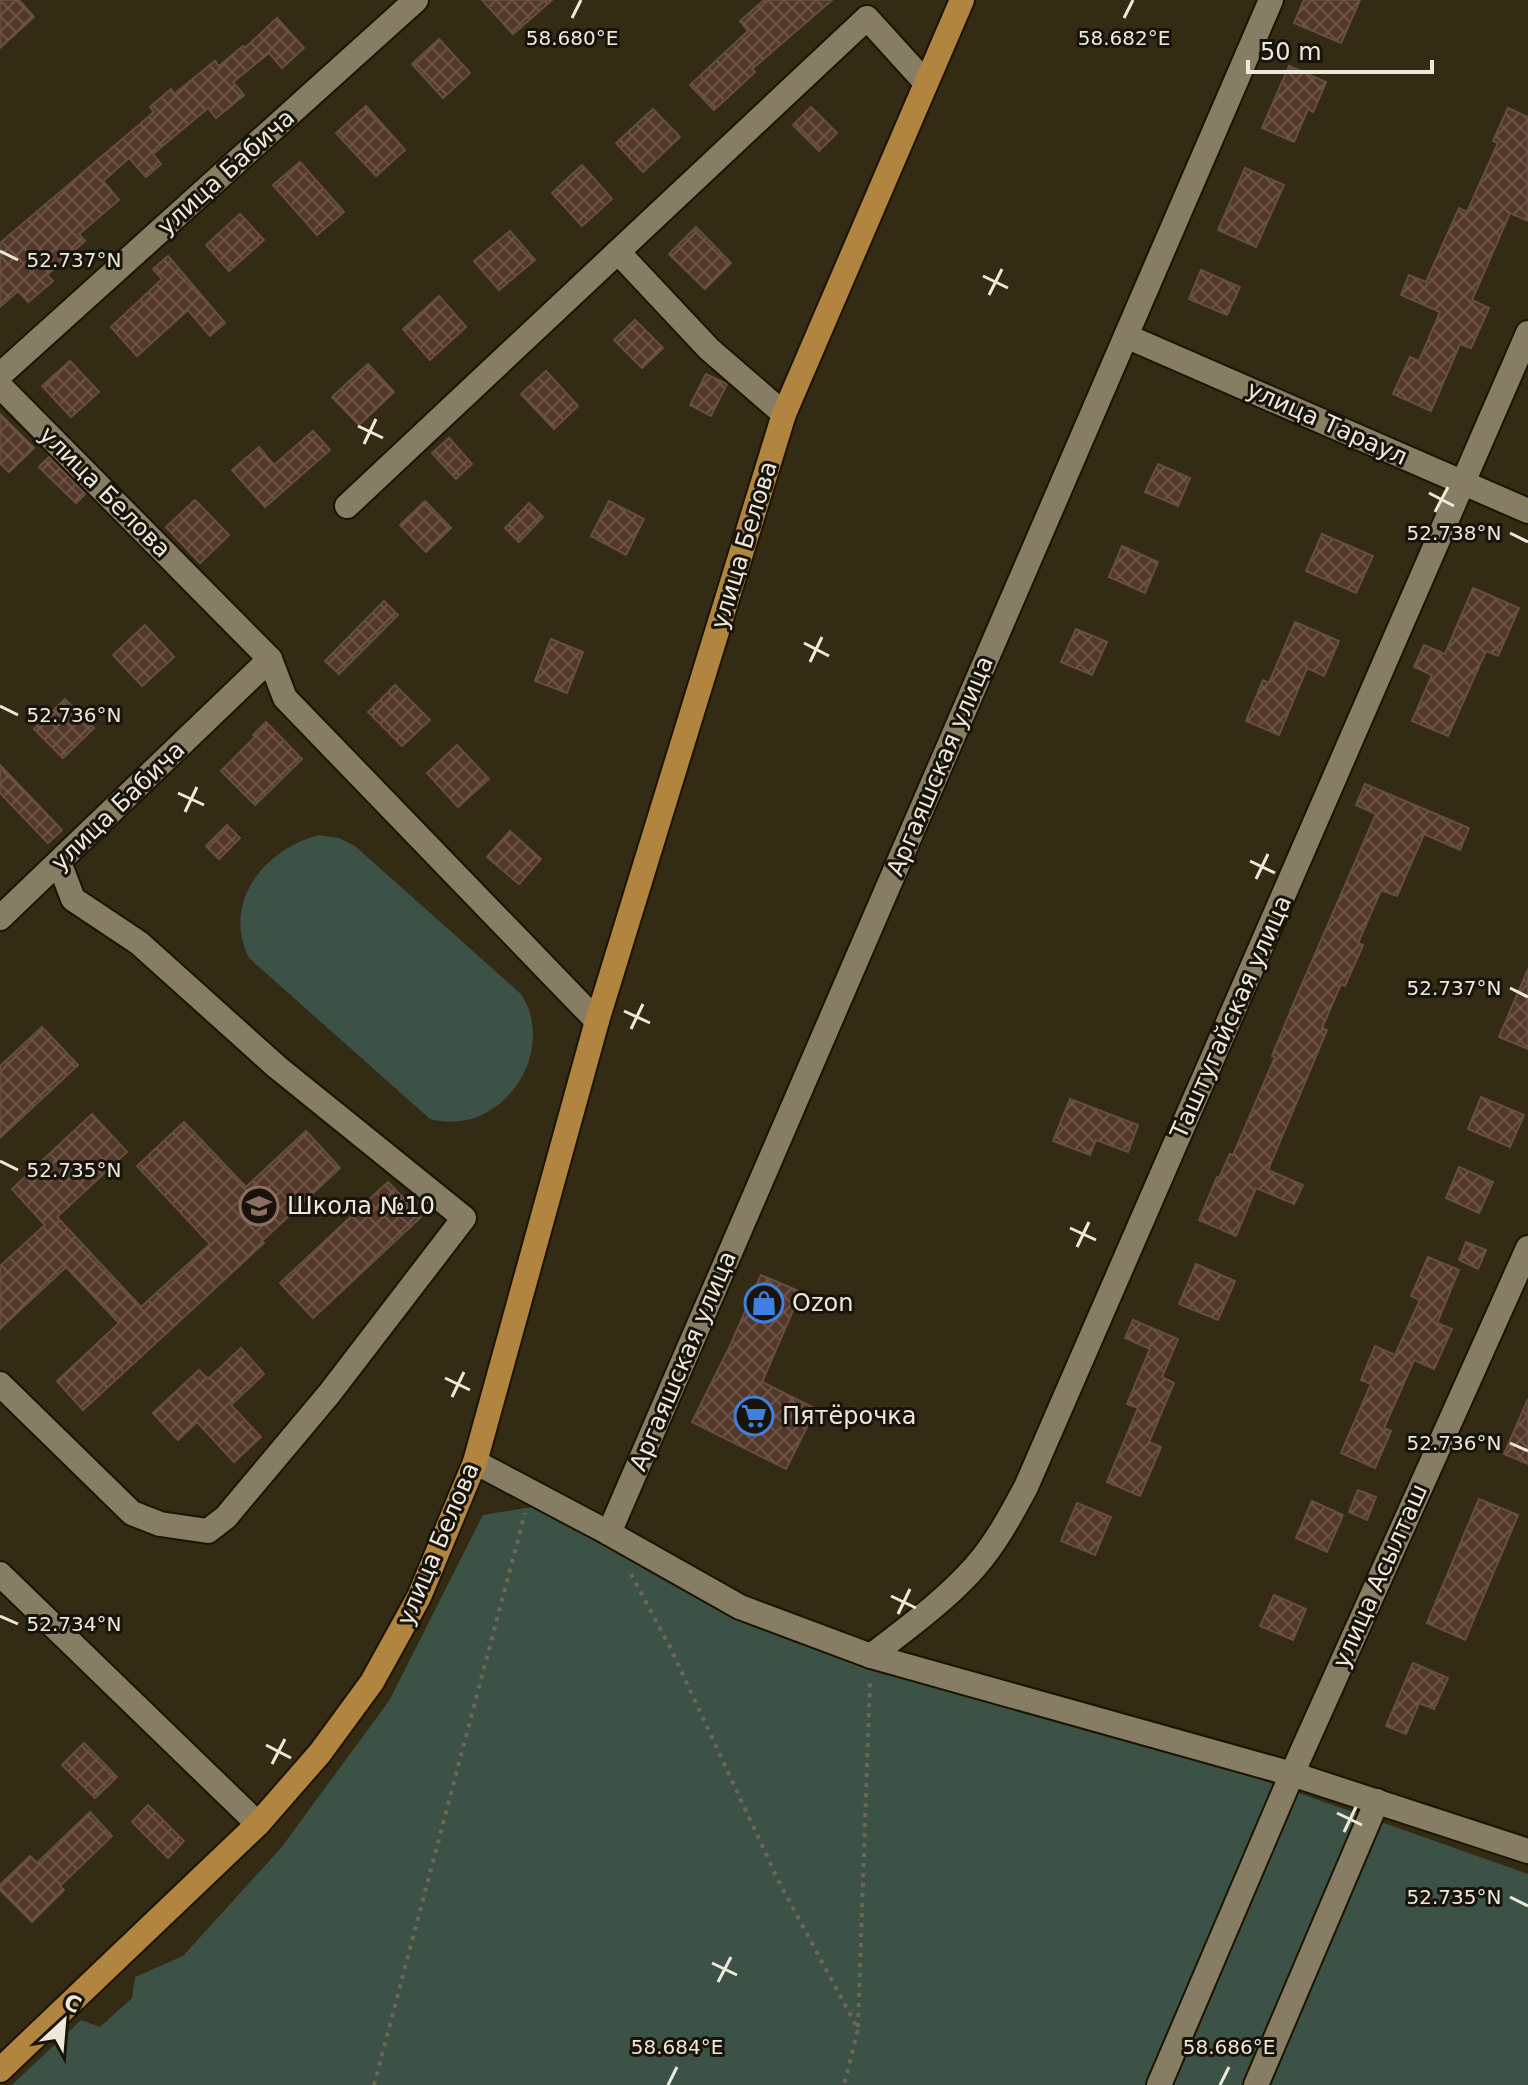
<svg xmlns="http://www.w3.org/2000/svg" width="1528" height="2085" font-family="'DejaVu Sans',sans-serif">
  <defs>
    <pattern id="building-cross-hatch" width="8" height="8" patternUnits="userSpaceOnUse" patternTransform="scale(2)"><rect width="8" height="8" fill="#533729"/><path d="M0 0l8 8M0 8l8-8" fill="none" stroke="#6c5447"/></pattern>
  </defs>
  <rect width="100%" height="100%" fill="#342b15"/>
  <g fill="#3d5246">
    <path d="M319,835L339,838L355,846L522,995C558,1056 499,1138 430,1119L249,958C221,902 265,849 319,835Z"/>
    <polygon points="538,1506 757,1601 1528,1874 1528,2085 12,2085 81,2020 100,2027 132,1998 135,1977 183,1956 281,1848 389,1701 483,1515"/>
  </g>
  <g fill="url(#building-cross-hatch)" stroke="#674e42" stroke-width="2">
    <polygon points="0,0 19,0 34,17 0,48"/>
    <polygon points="482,0 552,0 513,34"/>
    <polygon points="764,0 832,0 752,69 755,72 714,110 690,85 748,31 740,21"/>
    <polygon points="1304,0 1360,0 1341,43 1294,23"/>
    <polygon points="277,18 304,48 282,68 269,53 233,82 244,95 216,118 208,108 153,154 161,164 146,177 129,158 103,181 119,200 79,234 85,241 47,275 53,281 28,302 18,291 0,307 0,243 154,112 150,107 171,89 174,94 215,61 219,66 243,46 245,48"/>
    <polygon points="439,39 470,73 443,98 412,64"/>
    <polygon points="1289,66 1326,82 1313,112 1308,109 1294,142 1262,128"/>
    <polygon points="366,106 405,150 376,176 336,133"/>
    <polygon points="811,107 837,133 819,151 793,125"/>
    <polygon points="1508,108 1528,117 1528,221 1510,213 1472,300 1489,308 1471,348 1460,344 1431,411 1393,394 1410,357 1419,361 1440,312 1401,295 1409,275 1426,282 1459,208 1467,212 1498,143 1493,141"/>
    <polygon points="653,109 680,137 643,172 616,143"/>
    <polygon points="300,162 344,212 317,235 273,185"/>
    <polygon points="582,165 612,199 582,226 552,193"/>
    <polygon points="1245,168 1284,185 1256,247 1218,230"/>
    <polygon points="240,214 264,240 229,271 206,245"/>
    <polygon points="696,227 731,263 705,289 669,254"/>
    <polygon points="510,231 535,260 499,290 474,261"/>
    <polygon points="168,256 225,323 210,336 188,310 137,356 111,327 162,279 153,269"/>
    <polygon points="1201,270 1240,287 1227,315 1189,299"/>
    <polygon points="439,296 466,327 430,360 403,329"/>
    <polygon points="635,320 663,348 642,368 614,340"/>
    <polygon points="70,361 99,392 71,417 42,386"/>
    <polygon points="368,364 394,392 359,425 332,397"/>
    <polygon points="546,371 578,406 554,429 521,394"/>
    <polygon points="706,374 727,384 711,416 690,405"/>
    <polygon points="0,414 34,448 9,472 0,463"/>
    <polygon points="313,431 330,450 265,507 232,470 259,447 274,465"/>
    <polygon points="449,438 472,464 456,479 432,453"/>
    <polygon points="49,457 85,494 76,503 39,467"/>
    <polygon points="1158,464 1190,478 1178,506 1145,492"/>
    <polygon points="195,500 229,535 200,563 166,527"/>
    <polygon points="425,501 451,528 426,552 400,525"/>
    <polygon points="609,501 644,519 626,555 591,536"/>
    <polygon points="529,503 543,517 519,542 505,528"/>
    <polygon points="1322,534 1373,556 1356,593 1306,571"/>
    <polygon points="1122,546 1158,562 1145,593 1109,577"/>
    <polygon points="1473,588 1519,608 1498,656 1486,651 1448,736 1412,721 1432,675 1414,667 1424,645 1445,654"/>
    <polygon points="384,601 398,615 339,674 325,661"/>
    <polygon points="1295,622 1339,641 1324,676 1307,668 1279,735 1246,721 1263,680 1269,683"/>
    <polygon points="145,625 174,657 142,686 113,655"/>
    <polygon points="1076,629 1107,642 1092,675 1061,662"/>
    <polygon points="551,639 583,652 567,693 535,681"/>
    <polygon points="395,685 430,720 402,746 368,712"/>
    <polygon points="65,699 94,728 63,758 34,729"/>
    <polygon points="266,722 302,759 255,805 221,771 255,737 253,735"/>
    <polygon points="457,745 489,779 458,807 427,773"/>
    <polygon points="0,765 62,830 48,843 0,793"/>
    <polygon points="1365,784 1469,828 1460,850 1424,834 1397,896 1381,890 1358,943 1363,945 1345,986 1341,984 1322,1028 1327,1030 1268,1170 1303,1185 1294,1204 1256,1188 1236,1236 1199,1220 1217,1177 1219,1178 1230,1154 1233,1155 1275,1057 1272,1056 1293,1005 1376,814 1356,805"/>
    <polygon points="227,825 240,838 219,859 206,846"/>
    <polygon points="510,831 541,859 519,884 487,857"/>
    <polygon points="1528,969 1528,1049 1499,1037"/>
    <polygon points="42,1027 78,1065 0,1138 0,1066"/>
    <polygon points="1481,1097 1524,1115 1510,1147 1468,1129"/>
    <polygon points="1070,1099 1138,1125 1128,1152 1096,1140 1090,1155 1053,1141"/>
    <polygon points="92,1114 127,1152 57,1217 141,1307 210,1244 137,1166 184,1122 246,1187 306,1131 340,1168 262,1241 264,1243 83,1410 57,1381 119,1323 66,1267 0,1329 0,1266 45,1225 12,1189"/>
    <polygon points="1459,1167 1493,1182 1479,1213 1446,1198"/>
    <polygon points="388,1182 421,1217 313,1318 280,1283"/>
    <polygon points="1466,1242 1486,1250 1478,1269 1459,1260"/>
    <polygon points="1428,1257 1459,1270 1437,1323 1452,1329 1434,1369 1414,1360 1384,1428 1391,1431 1375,1468 1341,1453 1371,1384 1361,1380 1375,1346 1395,1355 1420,1300 1411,1296"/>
    <polygon points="1196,1264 1235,1281 1218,1320 1179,1304"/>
    <polygon points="761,1275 801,1292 762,1382 816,1409 786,1469 692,1422 730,1346"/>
    <polygon points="1133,1320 1178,1339 1162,1377 1174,1383 1149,1442 1161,1447 1140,1496 1107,1482 1138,1408 1127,1404 1150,1349 1125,1338"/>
    <polygon points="241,1348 264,1374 231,1405 261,1437 234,1462 197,1422 178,1440 153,1413 199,1370 208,1379"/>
    <polygon points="1528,1399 1528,1464 1504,1454"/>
    <polygon points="1358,1490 1376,1497 1367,1520 1349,1512"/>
    <polygon points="1479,1499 1518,1515 1465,1640 1427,1623"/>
    <polygon points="1312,1501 1343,1515 1327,1552 1296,1538"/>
    <polygon points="1077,1503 1111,1517 1095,1555 1061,1541"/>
    <polygon points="1274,1595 1306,1609 1293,1640 1260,1626"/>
    <polygon points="1413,1663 1448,1678 1434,1709 1419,1703 1406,1734 1386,1726"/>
    <polygon points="84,1743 117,1777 95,1798 62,1765"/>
    <polygon points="148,1805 184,1841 168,1858 132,1822"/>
    <polygon points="90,1812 112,1836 60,1886 64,1890 32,1922 0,1890 0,1885 30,1856 37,1863"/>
  </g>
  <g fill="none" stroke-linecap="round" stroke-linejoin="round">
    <defs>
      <g id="minor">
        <polyline points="618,252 709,349 784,414"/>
        <polyline points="1126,336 1528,511"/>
        <polyline points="0,375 416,0"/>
        <polyline points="0,386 270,659 285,698 597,1021"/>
        <polyline points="347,506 867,18 925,82"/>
        <polyline points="0,918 270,659"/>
        <polyline points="0,1384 132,1513 160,1524 208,1531 226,1517 329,1394 464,1218 277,1067 139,943 73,899 59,862"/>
        <polyline points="475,1462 609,1533 740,1607 871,1656 1292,1774 1528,1851"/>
        <polyline points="609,1533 1271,0"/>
        <polyline points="0,1574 258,1824"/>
        <path d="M871,1656C907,1628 945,1601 975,1567C996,1543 1011,1515 1026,1487L1528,333"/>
        <polyline points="1159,2085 1292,1774 1528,1248"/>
        <polyline points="1256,2085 1377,1801"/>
      </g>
      <polyline id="major" points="0,2070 258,1824 320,1753 372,1682 419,1597 475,1462 597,1021 784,414 962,0"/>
    </defs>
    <use href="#minor" stroke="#1b1401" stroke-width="28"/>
    <use href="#major" stroke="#1b1401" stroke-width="28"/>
    <g stroke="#6f6754" stroke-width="4" stroke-dasharray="4 6" stroke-linecap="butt">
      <polyline points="631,1574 670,1647 779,1882 858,2029 844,2085"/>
      <polyline points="858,2027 870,1680"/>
      <polyline points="374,2085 525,1513"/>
    </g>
    <use href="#minor" stroke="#867d64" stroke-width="24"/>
    <use href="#major" stroke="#b18440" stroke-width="24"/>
  </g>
  <path fill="none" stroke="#ede8da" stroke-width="3" d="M572,18L581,0M1124,18L1133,0M0,251L18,260M983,276L1008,288M989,295L1002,269M358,426L383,438M364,444L376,419M1429,493L1454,506M1435,512L1448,487M1510,533L1528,542M804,643L829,656M810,662L822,637M0,706L18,715M178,793L204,805M185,812L197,787M1250,861L1275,873M1256,879L1268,854M1510,988L1528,997M624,1011L650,1023M631,1029L643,1004M0,1161L18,1170M1070,1228L1096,1240M1077,1247L1089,1222M445,1378L470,1390M452,1397L464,1372M1510,1443L1528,1451M891,1596L916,1608M898,1614L910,1589M0,1616L18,1624M266,1745L291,1758M272,1764L285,1739M1337,1813L1362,1825M1344,1832L1356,1807M1510,1897L1528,1906M712,1963L737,1975M718,1982L731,1957M668,2085L677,2067M1220,2085L1229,2067"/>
  <defs>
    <symbol id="school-ring" viewBox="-11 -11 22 22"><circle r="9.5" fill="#18140b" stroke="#8d6e63" stroke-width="1.5"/><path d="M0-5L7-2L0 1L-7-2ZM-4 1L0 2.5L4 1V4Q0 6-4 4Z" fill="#8d6e63"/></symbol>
    <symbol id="shop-ring" viewBox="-11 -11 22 22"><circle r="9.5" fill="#18140b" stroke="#3f7fe0" stroke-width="1.5"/><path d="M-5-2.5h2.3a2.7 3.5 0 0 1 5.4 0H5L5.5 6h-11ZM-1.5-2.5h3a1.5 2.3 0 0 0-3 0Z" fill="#3f7fe0"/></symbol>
    <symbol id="supermarket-ring" viewBox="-11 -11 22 22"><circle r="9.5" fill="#18140b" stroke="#3f7fe0" stroke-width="1.5"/><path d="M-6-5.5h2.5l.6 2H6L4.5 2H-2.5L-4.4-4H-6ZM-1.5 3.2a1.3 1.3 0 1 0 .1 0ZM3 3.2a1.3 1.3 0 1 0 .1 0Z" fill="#3f7fe0"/></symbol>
  </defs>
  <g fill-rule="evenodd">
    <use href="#school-ring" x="237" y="1184" width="44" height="44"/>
    <use href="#shop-ring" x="742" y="1281" width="44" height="44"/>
    <use href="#supermarket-ring" x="732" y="1394" width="44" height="44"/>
  </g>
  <g text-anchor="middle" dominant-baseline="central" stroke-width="6" stroke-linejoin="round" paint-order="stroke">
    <g font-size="24" fill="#ede8da" stroke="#18140b">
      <text transform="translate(226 172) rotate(-42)">улица Бабича</text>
      <text transform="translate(1327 423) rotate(24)">улица Тараул</text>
      <text transform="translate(105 492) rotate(45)">улица Белова</text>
      <text transform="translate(744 545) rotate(-73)">улица Белова</text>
      <text transform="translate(940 766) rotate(-67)">Аргаяшская улица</text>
      <text transform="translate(118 806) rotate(-44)">улица Бабича</text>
      <text transform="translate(1231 1017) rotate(-66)">Таштугайская улица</text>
      <text transform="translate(683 1361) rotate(-67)">Аргаяшская улица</text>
      <text transform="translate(438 1544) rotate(-67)">улица Белова</text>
      <text transform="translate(1380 1576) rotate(-66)">улица Асылташ</text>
    </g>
    <g font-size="24" fill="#ede8da" stroke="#18140b" text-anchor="start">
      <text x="287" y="1206">Школа №10</text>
      <text x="792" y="1303">Ozon</text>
      <text x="782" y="1416">Пятёрочка</text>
    </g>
  </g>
  <g font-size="20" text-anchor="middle" fill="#ede8da" stroke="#18140b" stroke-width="6" stroke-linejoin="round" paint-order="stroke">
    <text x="572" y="45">58.680°E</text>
    <text x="1124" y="45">58.682°E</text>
    <text x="74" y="267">52.737°N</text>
    <text x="1454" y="540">52.738°N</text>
    <text x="74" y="722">52.736°N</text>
    <text x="1454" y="995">52.737°N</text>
    <text x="74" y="1177">52.735°N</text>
    <text x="1454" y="1450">52.736°N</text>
    <text x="74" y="1631">52.734°N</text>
    <text x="1454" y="1904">52.735°N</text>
    <text x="677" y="2054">58.684°E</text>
    <text x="1229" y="2054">58.686°E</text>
  </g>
  <g transform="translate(64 2021) rotate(26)" stroke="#18140b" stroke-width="6" paint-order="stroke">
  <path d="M0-6L14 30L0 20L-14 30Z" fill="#ede8da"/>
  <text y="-12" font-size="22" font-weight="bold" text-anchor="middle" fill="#ede8da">С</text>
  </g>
  <path d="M1248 60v12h184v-12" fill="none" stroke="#ede8da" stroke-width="4"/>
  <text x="1260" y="60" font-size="24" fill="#ede8da" stroke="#18140b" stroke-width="6" paint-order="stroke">50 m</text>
</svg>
